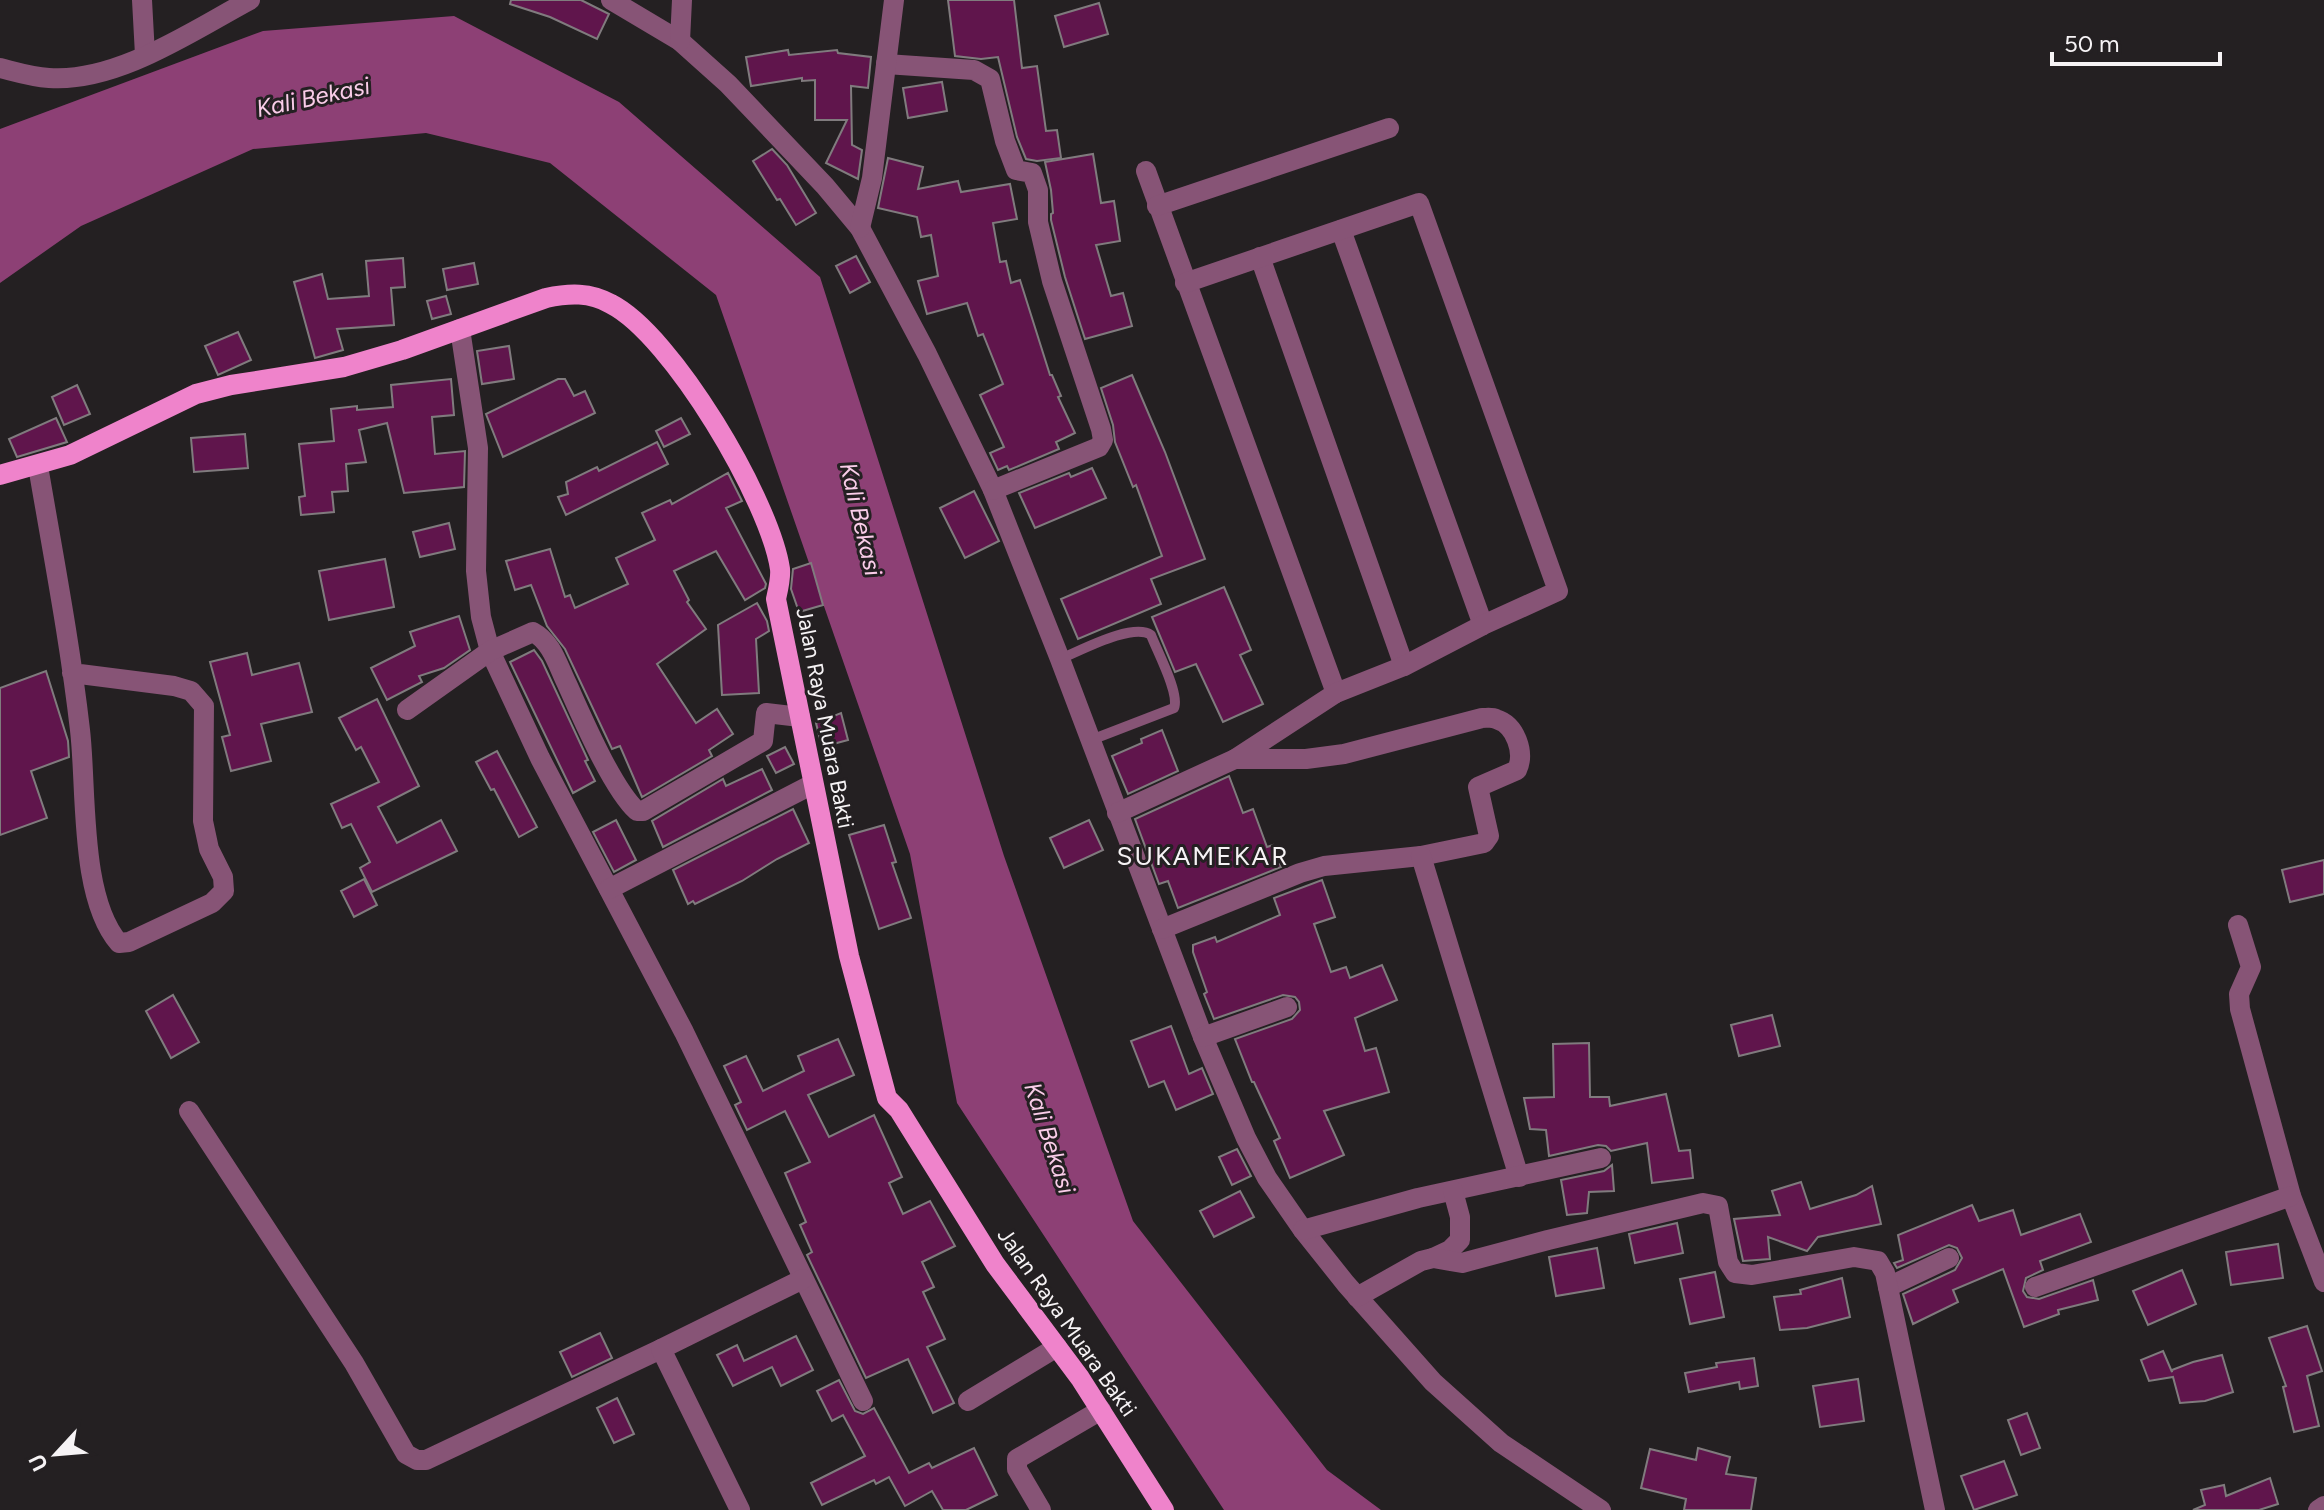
<svg xmlns="http://www.w3.org/2000/svg" width="2324" height="1510" font-family="Figtree,sans-serif">
  <rect width="100%" height="100%" fill="#242022"/>
  <polygon fill="#8d4075" points="454,16 619,102 820,277 1004,856 1133,1221 1327,1470 1381,1510 1224,1510 957,1103 910,854 716,295 550,163 426,133 253,149 81,226 0,283 0,129 263,31"/>
  <g fill="#60154c" stroke="#807b7e" stroke-width="2">
    <polygon points="511,0 581,0 609,14 597,39 550,17 510,4"/>
    <polygon points="948,0 1014,0 1022,68 1037,66 1046,131 1057,130 1061,158 1037,161 1026,159 1017,137 998,57 981,59 955,56"/>
    <polygon points="1099,3 1108,34 1064,47 1055,16"/>
    <polygon points="788,50 789,55 837,50 838,53 871,57 868,88 851,86 852,145 862,150 858,179 826,163 847,120 815,120 815,80 802,81 802,78 751,86 746,57"/>
    <polygon points="942,82 947,111 908,118 903,88"/>
    <polygon points="772,149 787,165 816,213 796,225 780,199 777,200 753,161"/>
    <polygon points="1093,154 1101,203 1114,201 1120,241 1096,245 1111,296 1123,293 1132,326 1085,339 1065,277 1051,220 1051,214 1053,213 1051,190 1045,162"/>
    <polygon points="888,158 923,167 918,189 958,181 961,192 1010,184 1017,219 993,223 1000,262 1006,261 1011,283 1020,280 1050,375 1052,375 1061,396 1058,397 1075,433 1056,442 1059,449 1009,470 1007,466 998,470 990,453 1004,447 980,395 1003,384 983,334 978,336 967,303 927,314 918,281 938,276 931,235 921,237 917,217 878,208"/>
    <polygon points="856,256 870,282 850,293 836,266"/>
    <polygon points="403,258 405,287 391,288 394,325 337,329 343,350 315,358 294,282 322,274 328,299 369,296 366,261"/>
    <polygon points="474,263 478,284 447,290 443,269"/>
    <polygon points="446,296 451,314 432,319 427,301"/>
    <polygon points="238,332 251,360 218,375 205,346"/>
    <polygon points="509,346 514,379 482,384 477,351"/>
    <polygon points="1132,375 1165,452 1205,559 1151,579 1161,604 1078,639 1061,599 1162,556 1136,485 1133,487 1115,442 1113,425 1101,388"/>
    <polygon points="451,379 454,415 432,417 435,454 465,451 464,487 404,493 387,423 359,430 366,462 346,464 348,491 332,492 334,512 301,515 299,497 305,496 299,444 334,441 331,409 357,406 357,410 393,407 391,385"/>
    <polygon points="558,379 565,379 574,396 585,391 595,413 503,457 486,414"/>
    <polygon points="77,385 90,414 64,425 52,397"/>
    <polygon points="56,418 67,442 17,457 9,439"/>
    <polygon points="681,418 690,434 664,447 656,431"/>
    <polygon points="245,434 248,468 194,472 191,438"/>
    <polygon points="657,442 668,464 566,515 558,497 568,494 566,482 597,467 599,471"/>
    <polygon points="1092,468 1106,498 1035,528 1019,493 1069,473 1071,477"/>
    <polygon points="728,473 742,501 726,508 766,584 765,588 745,600 716,551 674,571 689,600 687,602 706,629 657,664 696,723 717,709 733,734 709,750 712,756 642,797 620,746 612,749 565,649 547,626 531,585 515,590 506,561 550,549 565,597 570,595 575,608 628,584 616,558 655,540 642,513 670,500 672,504"/>
    <polygon points="974,491 999,541 965,558 940,508"/>
    <polygon points="449,523 455,549 420,557 413,532"/>
    <polygon points="385,559 394,607 329,620 319,571"/>
    <polygon points="811,563 823,605 799,612 791,589 793,569"/>
    <polygon points="1224,587 1251,650 1240,655 1263,704 1223,722 1196,664 1175,672 1152,617"/>
    <polygon points="757,603 767,621 769,631 756,639 759,693 722,695 718,625"/>
    <polygon points="459,616 470,650 444,668 419,676 422,682 387,700 371,668 415,646 410,632"/>
    <polygon points="534,650 542,661 588,760 585,761 595,781 573,793 510,662"/>
    <polygon points="247,653 252,675 299,663 312,712 261,724 271,761 231,771 222,737 230,735 210,662"/>
    <polygon points="46,671 68,741 69,757 31,771 47,818 0,835 0,688"/>
    <polygon points="377,699 419,786 378,807 397,843 441,820 457,851 372,892 360,868 370,862 351,824 342,828 331,804 379,782 361,747 356,750 339,718"/>
    <polygon points="841,713 848,740 822,747 816,723"/>
    <polygon points="1162,730 1178,771 1128,794 1112,756 1142,743 1141,739"/>
    <polygon points="785,747 794,764 776,773 767,756"/>
    <polygon points="497,751 537,827 519,837 494,789 491,790 476,762"/>
    <polygon points="762,769 772,790 663,847 652,821 723,779 726,786"/>
    <polygon points="1229,776 1243,813 1253,809 1267,847 1273,845 1281,867 1178,908 1168,881 1159,884 1135,819"/>
    <polygon points="793,809 809,843 777,859 742,881 695,904 693,901 688,904 673,870"/>
    <polygon points="616,820 636,860 614,872 593,832"/>
    <polygon points="1089,820 1103,850 1064,868 1050,838"/>
    <polygon points="884,825 896,862 892,863 911,918 879,929 849,835"/>
    <polygon points="2324,860 2324,894 2290,902 2282,870"/>
    <polygon points="364,879 377,905 354,917 341,891"/>
    <polygon points="1322,880 1335,917 1314,924 1331,972 1346,967 1350,978 1382,965 1397,1000 1355,1018 1365,1051 1376,1048 1389,1092 1324,1111 1344,1155 1290,1178 1274,1141 1280,1138 1254,1082 1252,1082 1235,1039 1292,1019 1300,1010 1299,1002 1295,997 1283,995 1214,1019 1204,994 1207,992 1193,952 1193,945 1215,937 1217,942 1280,915 1274,898"/>
    <polygon points="173,995 199,1042 171,1058 146,1011"/>
    <polygon points="1772,1015 1780,1046 1739,1056 1731,1025"/>
    <polygon points="1171,1026 1189,1074 1202,1068 1213,1094 1176,1110 1164,1081 1149,1087 1131,1041"/>
    <polygon points="838,1039 854,1075 808,1095 829,1137 874,1115 902,1177 889,1183 903,1214 930,1201 955,1246 922,1262 934,1287 923,1292 945,1339 927,1347 954,1403 933,1413 908,1359 866,1378 807,1255 812,1252 800,1225 806,1222 785,1173 810,1162 785,1111 747,1130 735,1105 741,1102 724,1066 746,1056 763,1091 804,1071 798,1056"/>
    <polygon points="1589,1043 1590,1097 1609,1097 1610,1106 1666,1094 1679,1151 1690,1150 1693,1178 1652,1183 1647,1143 1611,1151 1606,1146 1598,1145 1549,1156 1546,1130 1530,1129 1524,1098 1554,1097 1553,1044"/>
    <polygon points="1237,1149 1251,1176 1232,1185 1219,1157"/>
    <polygon points="1612,1165 1614,1191 1589,1192 1587,1213 1567,1215 1561,1180 1604,1171"/>
    <polygon points="1801,1182 1810,1209 1856,1195 1872,1186 1881,1224 1818,1237 1807,1251 1768,1237 1770,1259 1743,1261 1734,1219 1780,1215 1772,1191"/>
    <polygon points="1240,1191 1254,1217 1214,1237 1200,1211"/>
    <polygon points="1972,1205 1979,1221 2013,1210 2021,1235 2080,1214 2091,1242 2040,1261 2043,1270 2026,1278 2023,1291 2027,1297 2039,1299 2093,1280 2098,1300 2058,1310 2059,1314 2024,1327 2003,1269 1953,1290 1958,1302 1913,1324 1903,1294 1955,1270 1962,1258 1957,1248 1949,1245 1897,1268 1894,1263 1903,1260 1898,1235"/>
    <polygon points="1677,1223 1683,1253 1635,1263 1629,1234"/>
    <polygon points="2278,1244 2283,1278 2231,1285 2226,1252"/>
    <polygon points="1597,1248 1604,1288 1556,1296 1549,1257"/>
    <polygon points="2182,1270 2196,1304 2148,1325 2133,1291"/>
    <polygon points="1715,1272 1724,1317 1690,1324 1680,1279"/>
    <polygon points="1842,1278 1850,1317 1807,1328 1780,1330 1774,1297 1801,1294 1800,1290"/>
    <polygon points="2307,1326 2322,1371 2307,1376 2319,1426 2294,1432 2283,1387 2286,1386 2269,1338"/>
    <polygon points="600,1333 612,1358 572,1377 560,1352"/>
    <polygon points="796,1336 813,1370 781,1386 772,1367 733,1386 717,1355 737,1345 744,1361"/>
    <polygon points="2163,1351 2172,1372 2172,1370 2193,1362 2222,1355 2233,1392 2205,1401 2180,1403 2173,1377 2149,1381 2141,1360"/>
    <polygon points="1754,1358 1758,1386 1740,1389 1739,1382 1689,1392 1685,1373 1717,1367 1716,1363"/>
    <polygon points="1858,1379 1864,1421 1820,1427 1813,1386"/>
    <polygon points="839,1380 855,1411 863,1414 874,1408 909,1473 929,1463 932,1468 974,1448 997,1495 966,1510 943,1510 932,1491 905,1506 889,1477 876,1484 874,1480 822,1505 811,1483 865,1456 843,1415 832,1421 817,1391"/>
    <polygon points="617,1398 634,1434 614,1443 597,1408"/>
    <polygon points="2027,1413 2040,1448 2021,1455 2008,1420"/>
    <polygon points="1698,1448 1730,1457 1726,1474 1756,1478 1751,1510 1684,1510 1686,1499 1641,1488 1650,1449 1696,1460"/>
    <polygon points="2004,1461 2017,1495 1974,1510 1961,1476"/>
    <polygon points="2270,1478 2278,1504 2259,1510 2193,1510 2205,1505 2201,1490 2224,1485 2226,1496"/>
  </g>
  <g fill="none" stroke-linecap="round" stroke-linejoin="round">
    <path stroke="#875476" stroke-width="10" d="M1060,659C1080,651 1133,622 1151,635C1157,651 1180,694 1174,708L1091,740"/>
    <g stroke="#875476" stroke-width="20">
      <polyline points="142,0 145,55"/>
      <polyline points="611,0 680,41 728,84 825,186 860,228 927,354 993,490 1060,659 1203,1037 1246,1138 1267,1178 1303,1230 1346,1284 1433,1382 1501,1443 1601,1510"/>
      <polyline points="680,41 682,0"/>
      <polyline points="886,64 974,70 990,79 1005,141 1016,170 1032,173 1038,190 1038,222 1052,281 1101,429 1103,440 1099,447 993,490"/>
      <path d="M0,68C16,72 32,77 49,78C117,83 192,31 250,0"/>
      <polyline points="1146,171 1336,693"/>
      <polyline points="1157,206 1389,128"/>
      <polyline points="860,228 872,178 894,0"/>
      <polyline points="1341,230 1483,625"/>
      <polyline points="1260,257 1404,666"/>
      <polyline points="1185,283 1419,203 1558,591 1483,625 1404,666 1336,693 1235,759"/>
      <polyline points="460,329 478,448 476,571 481,617 490,651 540,758 684,1032 863,1401"/>
      <path d="M38,466C53,554 70,642 80,730C87,789 79,897 119,943L129,942L212,903L224,891L223,877L209,849L203,821L204,706L191,691L174,686L72,673"/>
      <path d="M407,710L490,651L533,632C552,642 558,666 567,684C582,717 612,788 637,811H643L763,741L766,713L800,717"/>
      <path d="M1117,813L1235,759H1306L1344,754L1482,718C1487,718 1492,717 1496,719C1516,725 1525,753 1517,770L1478,787L1489,836L1484,843L1421,856L1324,866L1300,873L1162,929"/>
      <polyline points="1421,856 1519,1177"/>
      <polyline points="609,889 813,784"/>
      <polyline points="2238,925 2251,967 2239,994 2240,1009 2291,1196 2324,1282"/>
      <polyline points="1203,1037 1287,1007"/>
      <polyline points="189,1111 354,1363 406,1454 417,1460 426,1460 661,1349"/>
      <polyline points="1303,1230 1418,1198 1601,1158"/>
      <polyline points="1433,1258 1450,1250 1460,1240 1460,1217 1453,1191"/>
      <polyline points="1888,1287 1949,1258"/>
      <polyline points="2035,1287 2291,1196"/>
      <polyline points="1357,1297 1421,1261 1433,1258 1462,1263 1548,1240 1703,1203 1718,1206 1728,1262 1735,1273 1752,1275 1854,1257 1878,1261 1885,1273 1935,1510"/>
      <polyline points="968,1401 1057,1347"/>
      <polyline points="740,1510 661,1349 803,1279"/>
      <polyline points="1041,1510 1017,1469 1017,1459 1101,1410"/>
      <polyline points="2318,1510 2324,1506"/>
    </g>
    <path stroke="#ef83cb" stroke-width="20" d="M0,475L70,455L196,394L231,385L344,367L402,350L546,298C569,293 590,292 611,304C672,335 770,501 780,569C781,578 778,590 776,599L849,956L887,1098L899,1110L995,1264L1080,1378L1164,1510"/>
  </g>
  <g text-anchor="middle" dominant-baseline="central" stroke-width="6" stroke-linejoin="round" paint-order="stroke">
    <g font-size="22" fill="#f6f3f5" stroke="#242022">
      <text transform="translate(825 718) rotate(79)">Jalan Raya Muara Bakti</text>
      <text transform="translate(1067 1322) rotate(55)">Jalan Raya Muara Bakti</text>
    </g>
    <g font-size="24" font-style="italic" fill="#facde9" stroke="#242022">
      <text transform="translate(313 97) rotate(-12)">Kali Bekasi</text>
      <text transform="translate(861 519) rotate(77)">Kali Bekasi</text>
      <text transform="translate(1050 1138) rotate(72)">Kali Bekasi</text>
    </g>
    <g font-size="26" letter-spacing="2" fill="#f6f3f5" stroke="#242022">
      <text x="1203" y="856">SUKAMEKAR</text>
    </g>
  </g>
  <g transform="translate(56 1454) rotate(244)" stroke="#242022" stroke-width="6" paint-order="stroke">
  <path d="M0-6L14 30L0 20L-14 30Z" fill="#f6f3f5"/>
  <text y="-12" font-size="22" font-weight="bold" text-anchor="middle" fill="#f6f3f5">U</text>
  </g>
  <path d="M2052 52v12h168v-12" fill="none" stroke="#f6f3f5" stroke-width="4"/>
  <text x="2064" y="52" font-size="24" fill="#f6f3f5" stroke="#242022" stroke-width="6" paint-order="stroke">50 m</text>
</svg>
